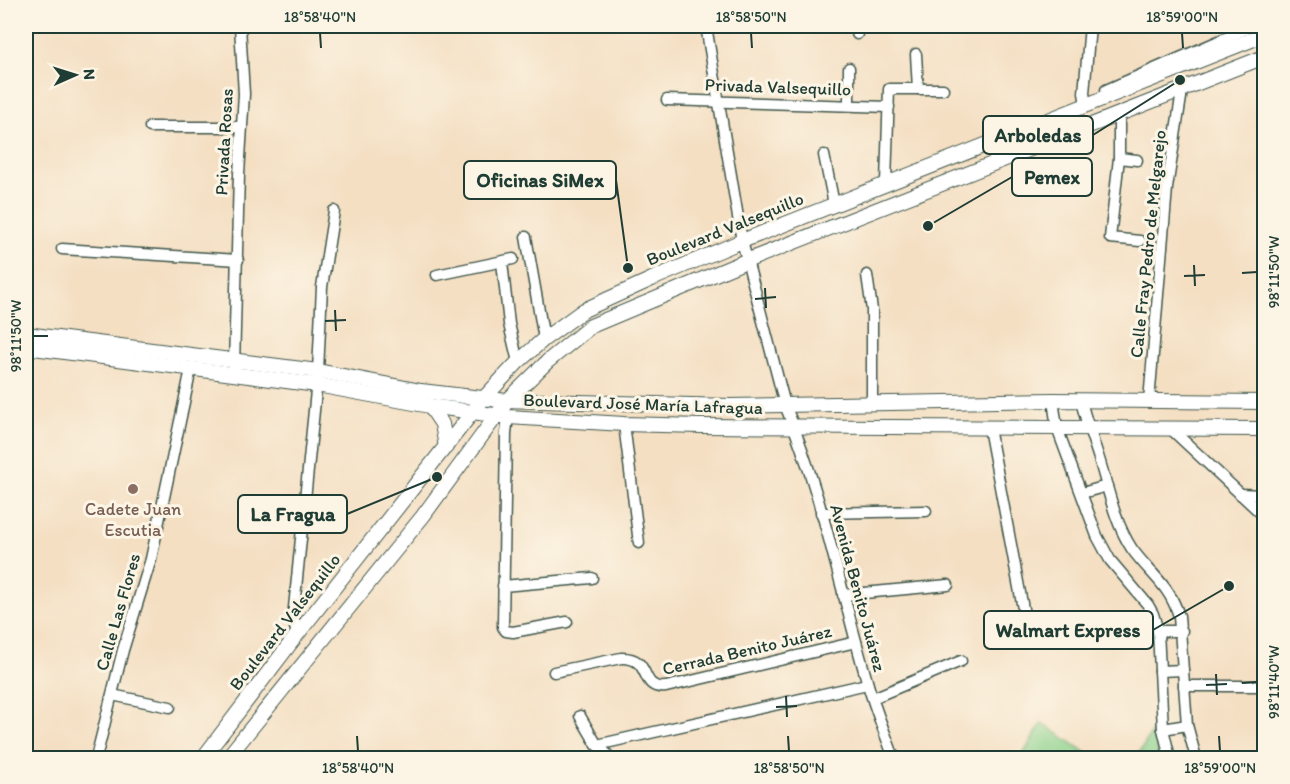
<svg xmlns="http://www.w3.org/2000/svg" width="1290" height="784" font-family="Itim,sans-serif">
  <rect width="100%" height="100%" fill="#fcf5e5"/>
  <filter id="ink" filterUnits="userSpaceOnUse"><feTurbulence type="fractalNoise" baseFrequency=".0167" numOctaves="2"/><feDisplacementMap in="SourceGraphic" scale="12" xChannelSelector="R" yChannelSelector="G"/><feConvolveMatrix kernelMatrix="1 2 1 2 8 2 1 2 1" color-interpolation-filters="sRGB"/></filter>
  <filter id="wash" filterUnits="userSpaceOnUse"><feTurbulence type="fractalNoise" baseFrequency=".008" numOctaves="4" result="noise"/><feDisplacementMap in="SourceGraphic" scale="24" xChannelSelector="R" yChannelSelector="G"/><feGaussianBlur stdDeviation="1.35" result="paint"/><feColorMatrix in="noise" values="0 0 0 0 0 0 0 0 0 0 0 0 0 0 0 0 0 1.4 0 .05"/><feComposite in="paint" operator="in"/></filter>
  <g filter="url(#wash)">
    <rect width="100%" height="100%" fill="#f4dfc3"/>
    <g fill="#8ad08a" stroke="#54865f" stroke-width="1.5">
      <polygon points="1042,723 1094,758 1021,758"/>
      <polygon points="1152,732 1160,758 1136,758"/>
    </g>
  </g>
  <g filter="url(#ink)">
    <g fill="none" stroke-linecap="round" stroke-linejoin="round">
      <defs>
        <g id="minor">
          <path d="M706,26L742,241L785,405C822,493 840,589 867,681C874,707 885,733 894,758"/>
          <polyline points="856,26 857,34"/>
          <polyline points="916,54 918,89"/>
          <polyline points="849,68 849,105"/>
          <polyline points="1106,90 1251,27"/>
          <polyline points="667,100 889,107"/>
          <polyline points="1086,105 1084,93 1090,26"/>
          <polyline points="1119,116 1119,158 1110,238 1140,241"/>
          <polyline points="150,127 242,127"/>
          <polyline points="824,155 834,204"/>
          <polyline points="1119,158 1137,160"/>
          <polyline points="886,183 889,89 943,89"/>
          <polyline points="526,237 544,339"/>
          <polyline points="62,249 238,260"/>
          <polyline points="502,262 509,324 518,362"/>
          <polyline points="437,275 513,259"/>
          <polyline points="867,275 872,310 872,404"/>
          <polyline points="234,367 239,174 244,94 240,26"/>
          <polyline points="1053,400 1057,428 1097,536 1110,560 1148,605 1153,614 1158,631 1163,729 1170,758"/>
          <path d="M1081,401C1086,422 1094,442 1100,462C1109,492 1115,523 1132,549C1150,574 1169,584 1179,616L1187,725L1196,758"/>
          <polyline points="1149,401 1167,188 1182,91"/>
          <polyline points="508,417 506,433 503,627 506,631 513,632 567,622"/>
          <polyline points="624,424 639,543"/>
          <polyline points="989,428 1024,614"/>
          <polyline points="1171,429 1264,516"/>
          <polyline points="1082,493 1107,486"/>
          <polyline points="1240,494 1264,495"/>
          <polyline points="821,513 926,511"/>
          <polyline points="503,586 592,578"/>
          <polyline points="843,595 948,585"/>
          <polyline points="1158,631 1182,631"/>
          <polyline points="297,634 294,623 294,608 318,371 322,287 334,211"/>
          <polyline points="1160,671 1183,670"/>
          <path d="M554,672L621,658C654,657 637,690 666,687L856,642"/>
          <polyline points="1184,686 1264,686"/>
          <polyline points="112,695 170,707"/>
          <polyline points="873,698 961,661"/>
          <polyline points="580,716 597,745 611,758"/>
          <polyline points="1163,729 1187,725"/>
          <polyline points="597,745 867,684"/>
          <polyline points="96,758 123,650 151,559 191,369"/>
        </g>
        <g id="major">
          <polyline points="26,334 318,371 421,391 499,400 730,406 1053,400 1264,402"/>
          <polyline points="26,347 317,385 430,406 508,417 624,424 700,426 1264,429"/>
          <polyline points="430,406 442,424 446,447"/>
          <polyline points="203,758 296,636 483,399 518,362 544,339 584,310 652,279 742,241 1264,35"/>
          <polyline points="227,758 423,516 508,400 548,361 591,326 746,261 1264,57"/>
        </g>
      </defs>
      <use href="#minor" stroke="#3f5549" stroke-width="13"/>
      <use href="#major" stroke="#3f5549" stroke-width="16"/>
      <use href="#minor" stroke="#fff" stroke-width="10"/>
      <use href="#major" stroke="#fff" stroke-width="14"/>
    </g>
  </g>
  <path fill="none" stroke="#1f3d34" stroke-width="2" d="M320,33L321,48M751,33L752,48M1182,33L1183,48M1194,265L1195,286M1242,273L1257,272M1184,276L1205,275M765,288L766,308M755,299L776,297M335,310L336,331M325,321L346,320M33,336H48M1216,674L1217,695M1242,683L1257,682M1206,685L1227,684M786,696L787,717M776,707L797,706M357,736L358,751M788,736L789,751M1219,736L1220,751"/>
  <circle fill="#8d6e63" stroke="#fcf5e5" stroke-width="2" cx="133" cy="489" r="6"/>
  <g text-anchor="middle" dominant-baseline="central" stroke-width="6" stroke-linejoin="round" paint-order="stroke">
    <g font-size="18" fill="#1f3d34" stroke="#fcf5e5">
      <text transform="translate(778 87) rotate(2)">Privada Valsequillo</text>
      <text transform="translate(224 142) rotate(-87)">Privada Rosas</text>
      <text transform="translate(725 229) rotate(-22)">Boulevard Valsequillo</text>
      <text transform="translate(1148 244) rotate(-84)">Calle Fray Pedro de Melgarejo</text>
      <text transform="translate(643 404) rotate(2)">Boulevard José María Lafragua</text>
      <text transform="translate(858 588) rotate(75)">Avenida Benito Juárez</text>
      <text transform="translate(118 612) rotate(-74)">Calle Las Flores</text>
      <text transform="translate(285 622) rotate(-52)">Boulevard Valsequillo</text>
      <text transform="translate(747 650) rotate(-13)">Cerrada Benito Juárez</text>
    </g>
    <g font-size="18" fill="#785e54" stroke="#fcf5e5">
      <text x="133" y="509">Cadete Juan<tspan x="133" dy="21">Escutia</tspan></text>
    </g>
  </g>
  <path fill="none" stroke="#1f3d34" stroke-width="2" d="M1180 80L1093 135M928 226L1012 177M628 268L616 180M437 477L347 514M1229 586L1153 630"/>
  <g fill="#1f3d34" stroke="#fcf5e5" stroke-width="2">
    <circle cx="1180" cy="80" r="6"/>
    <circle cx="928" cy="226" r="6"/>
    <circle cx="628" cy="268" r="6"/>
    <circle cx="437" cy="477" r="6"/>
    <circle cx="1229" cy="586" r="6"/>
  </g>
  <g fill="#fcf5e5" stroke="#1f3d34" stroke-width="2">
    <rect x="983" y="116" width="110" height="38" rx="6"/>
    <rect x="1012" y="158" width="80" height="38" rx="6"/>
    <rect x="464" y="161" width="152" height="38" rx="6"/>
    <rect x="238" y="495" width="109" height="38" rx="6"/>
    <rect x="984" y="611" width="169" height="38" rx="6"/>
  </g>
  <g font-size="20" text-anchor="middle" font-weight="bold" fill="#1f3d34">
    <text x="1038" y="142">Arboledas</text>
    <text x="1052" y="184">Pemex</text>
    <text x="540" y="187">Oficinas SiMex</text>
    <text x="293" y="521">La Fragua</text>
    <text x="1068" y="637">Walmart Express</text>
  </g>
  <rect width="1290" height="784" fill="none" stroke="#fcf5e5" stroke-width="66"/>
  <g transform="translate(75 75) rotate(87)" stroke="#fcf5e5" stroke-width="4.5" paint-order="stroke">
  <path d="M0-4.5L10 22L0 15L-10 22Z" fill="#1f3d34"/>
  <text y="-9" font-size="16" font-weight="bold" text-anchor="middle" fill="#1f3d34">N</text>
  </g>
  <rect x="33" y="33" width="1224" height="718" fill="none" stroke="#1f3d34" stroke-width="2"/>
  <g font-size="15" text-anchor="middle" fill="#1f3d34">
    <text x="320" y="22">18°58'40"N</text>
    <text x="751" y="22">18°58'50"N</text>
    <text x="1182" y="22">18°59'00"N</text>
    <text transform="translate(1274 272) rotate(-90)" y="5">98°11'50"W</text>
    <text transform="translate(16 336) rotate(-90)" y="5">98°11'50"W</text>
    <text transform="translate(1274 682) rotate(-90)" y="5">98°11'40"W</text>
    <text x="358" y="773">18°58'40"N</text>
    <text x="789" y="773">18°58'50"N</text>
    <text x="1220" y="773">18°59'00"N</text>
  </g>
</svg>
